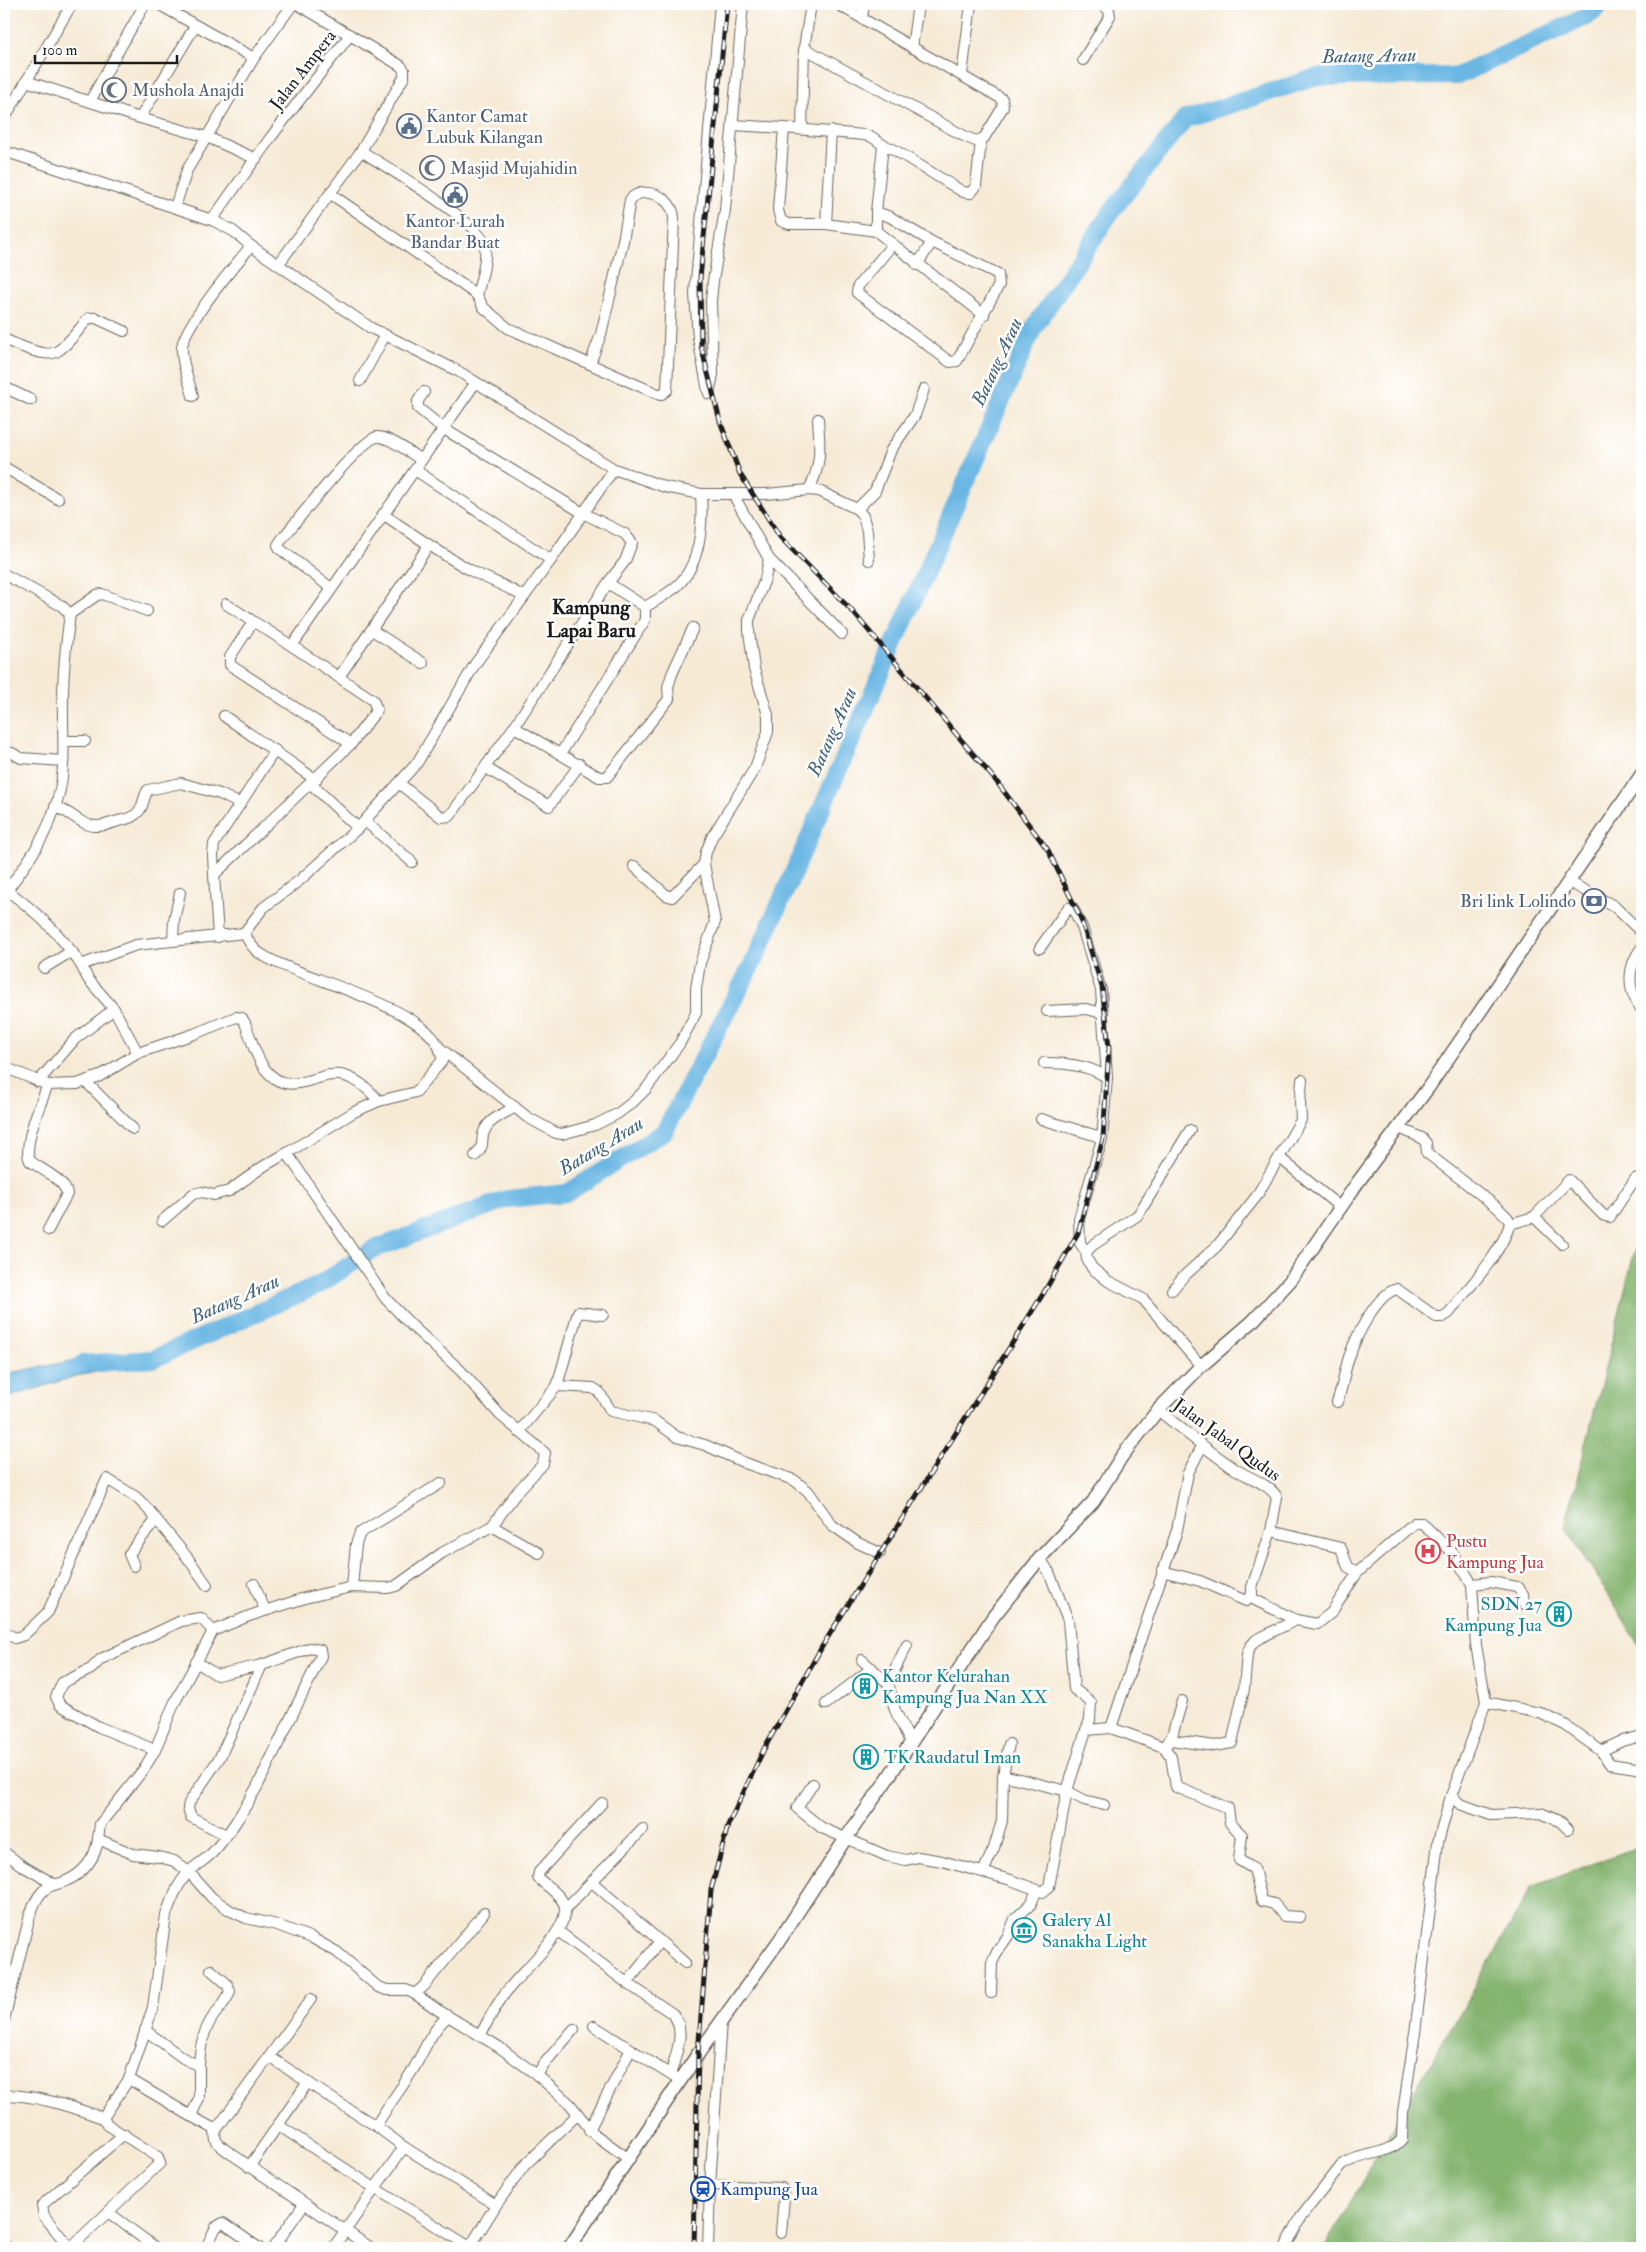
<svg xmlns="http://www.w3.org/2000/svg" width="1646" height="2252" font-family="'IM FELL Double Pica',serif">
  <rect width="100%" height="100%" fill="#fff"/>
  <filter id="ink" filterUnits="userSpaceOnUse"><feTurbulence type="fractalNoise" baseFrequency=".02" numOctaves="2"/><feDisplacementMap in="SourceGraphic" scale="10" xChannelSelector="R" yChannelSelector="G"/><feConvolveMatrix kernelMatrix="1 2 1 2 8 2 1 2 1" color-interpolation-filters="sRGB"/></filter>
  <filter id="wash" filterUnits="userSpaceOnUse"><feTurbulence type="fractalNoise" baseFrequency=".0096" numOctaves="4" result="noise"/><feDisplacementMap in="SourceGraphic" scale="20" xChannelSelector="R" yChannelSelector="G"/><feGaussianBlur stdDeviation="1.12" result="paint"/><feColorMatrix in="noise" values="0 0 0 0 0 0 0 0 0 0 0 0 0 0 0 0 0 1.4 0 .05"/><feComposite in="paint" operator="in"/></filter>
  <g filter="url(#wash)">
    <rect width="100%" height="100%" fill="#f6ead5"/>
    <g fill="#84b46e" stroke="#506845">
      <polygon points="1642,1222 1642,1649 1565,1527"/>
      <polygon points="1642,1845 1642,2248 1324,2248 1532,1887"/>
    </g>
    <polygon fill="#6bb7e4" stroke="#446a80" points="103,1355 107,1370 76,1376 4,1399 4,1374"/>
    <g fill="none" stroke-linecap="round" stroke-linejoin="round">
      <polyline stroke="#6bb7e4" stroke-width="18" points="82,1364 153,1359 319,1285 372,1250 507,1199 567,1193 664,1132 757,955 1033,329 1111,212 1185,119 1317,77 1457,76 1588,16 1603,4"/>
    </g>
  </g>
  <g filter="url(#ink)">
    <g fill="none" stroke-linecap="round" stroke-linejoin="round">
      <defs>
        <g id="minor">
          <polyline points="158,4 254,58"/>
          <polyline points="297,4 350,35"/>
          <polyline points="862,18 864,4"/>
          <polyline points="804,48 966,137 976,141 984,138 1003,107 1002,99 837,4"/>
          <polyline points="912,48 918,4"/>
          <polyline points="1083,60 1110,16 1109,10 1101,4"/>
          <polyline points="962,75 971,4"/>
          <polyline points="26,81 140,118 207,137 256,159"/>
          <polyline points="90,101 145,4"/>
          <polyline points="140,118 195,26"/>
          <polyline points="4,119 72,4"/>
          <polyline points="733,125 784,128 778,210 781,221 789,224 826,224 876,231 984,315"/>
          <polyline points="784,128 864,135 872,137 883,145 876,212"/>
          <polyline points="802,129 804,48 811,4"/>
          <polyline points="883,145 893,149 963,192 971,193 976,186 981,141"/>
          <polyline points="4,151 212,220 233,231 251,246 371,328 458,371 614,469 665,487 701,494 766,494 809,490 819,491 857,509 863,516 867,531 869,560"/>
          <path d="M361,151C382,164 483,225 485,245C487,260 481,280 477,295"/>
          <path d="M331,194L477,295L483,307L508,328L660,395L667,390L674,218C673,196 642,184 630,200L623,241L601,334L590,364"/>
          <polyline points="175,207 187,170 254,58 293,4"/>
          <polyline points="212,220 271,137 350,35 401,66 404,70 404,77 361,151 278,265"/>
          <polyline points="826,224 831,131"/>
          <polyline points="876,231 876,212 890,217 932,242 998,274 999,285 957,361 950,362 857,293 858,286 892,245"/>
          <polyline points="917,265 932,242"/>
          <path d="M4,339C15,344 45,358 56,352C69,345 79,328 89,318H96L124,331"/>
          <polyline points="360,381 385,335"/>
          <polyline points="4,387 31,400"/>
          <polyline points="708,391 698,338 695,293 720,4"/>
          <polyline points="709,394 713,374 711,301 713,281 725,210 743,4"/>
          <path d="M193,396C189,380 181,363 182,347C184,325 235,265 251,246"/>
          <polyline points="4,467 58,499"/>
          <polyline points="415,470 551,560"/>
          <path d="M809,490C822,463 820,447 818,419"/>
          <polyline points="857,509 875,491 891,450 915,415 924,389"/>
          <path d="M383,514C412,534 441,554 472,571C489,580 507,586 524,597"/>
          <polyline points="769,559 842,634"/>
          <path d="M4,574L62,606L70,614C66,643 63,670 63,699C62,731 67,766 58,798C48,835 27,864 4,894"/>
          <path d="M331,588L280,549L278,545L282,539C296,522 360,440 377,437C389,436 412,454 421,460"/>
          <polyline points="226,604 292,646"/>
          <path d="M645,607C655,601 668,594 677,586C701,564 703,525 701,494"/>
          <polyline points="70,614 97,595 102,594 147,611"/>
          <polyline points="253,622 230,657 230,665 351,744"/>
          <polyline points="372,630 423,663"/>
          <polyline points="339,677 429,545"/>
          <polyline points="224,716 316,780"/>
          <polyline points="514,727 599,777 607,777 669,699 668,687 672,674 693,628"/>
          <polyline points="64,741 85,741"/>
          <polyline points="4,751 12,753 21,758 63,761"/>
          <polyline points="561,753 645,620 645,607 608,583"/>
          <polyline points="486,768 549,806 580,764"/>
          <polyline points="311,784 358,828"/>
          <polyline points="400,784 441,817 450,816 514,727 608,583 625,561 632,543 625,534 583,513 444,429 418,408 418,401 424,392"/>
          <path d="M55,807C82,816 82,834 115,822C124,819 133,819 139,811C144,805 143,797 148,790L181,783L220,794L240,804"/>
          <polyline points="365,821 412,862"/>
          <polyline points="634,866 666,895 672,897 704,864"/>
          <polyline points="214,875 213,855 214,844 275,750"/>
          <polyline points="1569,882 1614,906 1642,933"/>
          <path d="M7,890C36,912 61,934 81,965L136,945L244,933C248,940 251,947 258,952C293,979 444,1007 442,1061L416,1092L379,1101L354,1112L287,1153L385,1298L411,1325L461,1371L500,1415L545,1453L543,1464L517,1492L492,1526L442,1553L396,1586L388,1588L352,1587L305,1598L249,1616L213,1631L174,1704L155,1750L144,1769L100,1824L98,1839L133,1854L159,1857L174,1861L189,1872L212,1898L231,1911L246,1918L277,1925L312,1938L337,1952L378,1987L387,1990H406L415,1994L438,2010L499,2047L537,2075L570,2104L594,2134L629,2159"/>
          <polyline points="244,933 263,908 300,880 358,828 417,763 475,664 551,560 614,469"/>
          <polyline points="218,937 214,875 351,744 377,710 373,700 292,646 476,382"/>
          <polyline points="173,941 174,920 180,893"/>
          <path d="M1642,947C1627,967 1626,990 1642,1010"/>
          <polyline points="1040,948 1068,908 1073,908 1082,927 1101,990 1107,1077"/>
          <polyline points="81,965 88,979 114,1009 138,1053"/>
          <polyline points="44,968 72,951"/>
          <polyline points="1047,1011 1086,1009 1103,1013"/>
          <polyline points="441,1049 527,1117 556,1133 562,1134 595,1125 617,1114 633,1102 646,1089 680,1043 696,1013 696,989 700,963 715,922 704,864 706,852 712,837 755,768 768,732 768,715 754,669 749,631 749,620 765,579 769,559 733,494"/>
          <path d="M1044,1063C1064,1063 1091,1065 1107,1078L1102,1139L1079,1219L1080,1243L1086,1252L1087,1259L1092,1268L1108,1281L1143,1299L1201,1366"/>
          <path d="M4,1067L48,1085L77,1084L100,1076L138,1053L194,1034L236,1017L242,1018L245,1023C251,1037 255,1057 265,1069C291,1102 318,1068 345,1076C360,1081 369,1090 379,1101"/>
          <polyline points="38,1082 75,1039 114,1009"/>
          <polyline points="86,1082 133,1129"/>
          <polyline points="1041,1119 1094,1135 1102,1139"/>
          <path d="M475,1156C488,1143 478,1139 486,1128C491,1118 506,1113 515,1107"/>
          <polyline points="1280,1158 1341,1208"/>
          <polyline points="1534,1217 1562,1244"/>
          <polyline points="162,1221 193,1194 202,1192 214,1195 229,1191 264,1166 287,1153"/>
          <polyline points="1510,1224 1534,1217 1569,1180 1603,1215 1610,1217 1635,1179 1638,1178 1642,1180"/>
          <path d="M48,1230L67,1194C65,1180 42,1170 30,1161C22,1145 41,1102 48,1085"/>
          <polyline points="1086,1252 1093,1245 1138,1215 1190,1130"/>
          <polyline points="1172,1290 1182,1278 1217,1246 1256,1197 1301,1120 1300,1101 1302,1080"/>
          <polyline points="557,1386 578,1312 603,1315"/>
          <path d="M1337,1402C1343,1387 1344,1372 1349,1357C1356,1337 1376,1294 1397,1289L1436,1317H1443L1449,1313C1470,1285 1499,1257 1510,1224L1508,1218L1498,1208L1427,1153L1426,1143L1422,1138L1399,1128"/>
          <path d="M1158,1410C1183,1430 1208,1451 1235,1469C1249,1478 1268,1483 1277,1497L1271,1531L1252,1587V1595L1246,1601L1200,1581L1162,1571"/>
          <polyline points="519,1432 557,1386 593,1388 599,1392 611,1411 655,1421 677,1437 705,1445 745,1463 794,1480 808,1491 832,1525 858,1543 880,1553"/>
          <polyline points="492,1526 539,1553"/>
          <polyline points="1271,1531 1341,1548 1348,1567 1358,1572"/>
          <polyline points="1040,1558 1049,1572 1068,1620 1074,1689 1091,1702 1090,1720 1086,1730"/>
          <polyline points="134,1566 129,1554 156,1520"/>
          <polyline points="254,1584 265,1610"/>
          <polyline points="1472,1584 1491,1582 1517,1587 1523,1594 1524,1604"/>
          <polyline points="352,1587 356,1544 360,1533 441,1483"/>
          <polyline points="1252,1595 1253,1599 1296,1620 1317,1624 1331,1613 1358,1572 1414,1523 1422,1523 1452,1552 1472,1584 1476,1645 1486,1702"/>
          <polyline points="4,1632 15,1638 24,1635 48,1612 107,1479 136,1497 147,1508 187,1557 207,1585"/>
          <polyline points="862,1660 888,1683 895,1710 911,1744"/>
          <polyline points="196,1662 217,1675 262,1665"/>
          <polyline points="888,1683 907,1645"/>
          <polyline points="1486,1702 1540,1713 1565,1725 1601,1751 1610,1764 1642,1769"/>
          <polyline points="826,1704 872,1668"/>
          <polyline points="1111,1728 1177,1530 1188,1473 1202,1446"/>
          <polyline points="1171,1740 1215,1746 1232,1743 1244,1689 1247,1654 1250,1647 1256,1640 1296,1620"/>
          <polyline points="1009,1744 1003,1775 1067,1791 1084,1800 1104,1805"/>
          <polyline points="1167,1744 1172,1736 1182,1701"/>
          <polyline points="155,1750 99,1727 60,1705 56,1697 62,1683 91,1669 101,1659 181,1621 201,1618 213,1631"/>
          <polyline points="1601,1751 1622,1741 1642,1736"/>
          <polyline points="813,1784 797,1808 822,1828 887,1856 906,1860 918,1857 942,1861 1011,1880 1043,1892 1049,1887 1067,1791 1086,1730 1111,1728 1164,1747 1171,1757 1176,1787 1228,1808 1230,1823 1242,1835 1239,1860 1254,1869 1262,1901 1274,1904 1284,1916 1300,1917"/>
          <polyline points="1451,1796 1460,1804 1491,1815 1541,1813 1561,1822 1568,1829"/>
          <polyline points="4,1852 21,1865 54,1884"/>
          <polyline points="983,1872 994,1848 1002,1821 1003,1775"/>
          <polyline points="592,1882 685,1963"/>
          <polyline points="565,1909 643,1829"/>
          <path d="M558,1931L627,1983L673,2014C687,2032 675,2054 671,2074"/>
          <polyline points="627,1983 660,1941"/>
          <polyline points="991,1993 992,1963 997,1952 1008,1936 1015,1919 1031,1904 1037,1890"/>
          <polyline points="415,1994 424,1986 484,1913"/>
          <path d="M311,1999L216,2130C213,2141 219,2145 227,2151L371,2248"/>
          <path d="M4,2020L30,1915C34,1906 36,1897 44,1890C51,1884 58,1885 66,1881C83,1874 96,1858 98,1839"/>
          <polyline points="721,2021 710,2185 781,2188 784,2197 781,2233"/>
          <polyline points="594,2026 674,2077"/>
          <path d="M145,2030L183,2058L199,2066C200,2047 203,2030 215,2014C221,2006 227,2001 230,1991L227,1984L211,1970"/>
          <path d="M480,2036C487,2022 494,2009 503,1996C518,1974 566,1935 565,1909C565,1897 546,1886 538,1878L539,1872L602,1803"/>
          <polyline points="268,2058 276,2061 334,2100 376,2126 404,2147 496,2205"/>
          <polyline points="537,2075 544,2064 574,2029"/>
          <polyline points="129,2079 191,2116 199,2098 199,2066"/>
          <path d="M4,2096C30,2092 78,2109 103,2118"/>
          <polyline points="191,2116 216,2130"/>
          <polyline points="278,2125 376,2189 470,2247 496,2205 524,2166 577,2115"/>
          <path d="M376,2126C388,2105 402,2088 414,2068C425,2049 431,2031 448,2016"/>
          <polyline points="589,2130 631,2049"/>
          <polyline points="249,2167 308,2082"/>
          <polyline points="108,2212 156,2248"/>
          <polyline points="4,2244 7,2248"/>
          <path d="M70,2248L160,2163L158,2157L108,2125L103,2118L129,2079L142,2041L153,2007L166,1915C171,1900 178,1882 190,1871C197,1864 207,1859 214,1851C231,1832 244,1809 257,1787L321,1656L320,1650L310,1648L262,1665L220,1757L189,1803L188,1808L191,1817L226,1835"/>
          <polyline points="70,2248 44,2216 42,2205 124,2134"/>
          <polyline points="206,2248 216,2227 223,2223 259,2248"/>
          <polyline points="273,2248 304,2204"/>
          <polyline points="333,2248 404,2147"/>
          <polyline points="708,2248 710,2185"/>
          <path d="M1285,2248L1301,2217L1341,2166C1358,2152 1388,2157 1402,2139L1403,2112L1415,2033L1438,1842L1451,1796L1486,1702"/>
        </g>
        <polyline id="tertiary" points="569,2248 698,2054 781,1938 846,1838 884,1784 993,1617 1040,1558 1093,1502 1122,1456 1158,1410 1201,1366 1252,1322 1290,1281 1358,1182 1428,1088 1642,774"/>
      </defs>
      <use href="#minor" stroke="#68645d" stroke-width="12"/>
      <use href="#tertiary" stroke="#68645d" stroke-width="15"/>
      <use href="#minor" stroke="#fff" stroke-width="10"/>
      <use href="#tertiary" stroke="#fff" stroke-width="12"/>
      <defs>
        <polyline id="rail" points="694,2248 698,2054 711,1890 728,1825 765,1747 823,1645 1043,1294 1078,1233 1103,1139 1109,1048 1102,987 1081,919 1048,850 996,781 852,611 780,537 740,474 720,421 701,346 700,278 727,4"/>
      </defs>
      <use href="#rail" stroke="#1c1c1c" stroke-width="5"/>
      <use href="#rail" stroke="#fff" stroke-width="3" stroke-dasharray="9" stroke-linecap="butt"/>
    </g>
  </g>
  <defs>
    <symbol id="mosque-ring" viewBox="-11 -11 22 22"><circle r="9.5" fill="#fff" stroke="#6b7280" stroke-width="1.5"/><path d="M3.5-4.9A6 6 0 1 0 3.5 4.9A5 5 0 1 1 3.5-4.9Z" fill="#6b7280"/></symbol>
    <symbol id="civic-ring" viewBox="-11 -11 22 22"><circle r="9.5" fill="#fff" stroke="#5c6f8a" stroke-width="1.5"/><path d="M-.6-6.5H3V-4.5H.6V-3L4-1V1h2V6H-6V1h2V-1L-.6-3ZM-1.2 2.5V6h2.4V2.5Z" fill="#5c6f8a"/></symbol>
    <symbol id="bank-ring" viewBox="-11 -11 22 22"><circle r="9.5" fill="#fff" stroke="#5c6f8a" stroke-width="1.5"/><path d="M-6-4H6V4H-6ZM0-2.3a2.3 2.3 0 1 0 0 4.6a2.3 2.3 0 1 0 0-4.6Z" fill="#5c6f8a"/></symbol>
    <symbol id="hospital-ring" viewBox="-11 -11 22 22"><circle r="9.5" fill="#fff" stroke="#e0444e" stroke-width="1.5"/><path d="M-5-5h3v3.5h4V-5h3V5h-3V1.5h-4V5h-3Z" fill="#e0444e"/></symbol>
    <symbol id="building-ring" viewBox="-11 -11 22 22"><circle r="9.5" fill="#fff" stroke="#0f9aa8" stroke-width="1.5"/><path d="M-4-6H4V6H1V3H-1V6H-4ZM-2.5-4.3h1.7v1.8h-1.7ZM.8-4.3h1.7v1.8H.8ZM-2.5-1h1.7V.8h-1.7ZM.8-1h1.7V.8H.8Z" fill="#0f9aa8"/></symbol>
    <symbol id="museum-ring" viewBox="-11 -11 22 22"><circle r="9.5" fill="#fff" stroke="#0f9aa8" stroke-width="1.5"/><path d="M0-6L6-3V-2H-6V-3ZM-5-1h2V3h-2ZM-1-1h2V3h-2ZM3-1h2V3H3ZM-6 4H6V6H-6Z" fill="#0f9aa8"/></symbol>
    <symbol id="station-ring" viewBox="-11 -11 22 22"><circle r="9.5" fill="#fff" stroke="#1a4fb4" stroke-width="1.5"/><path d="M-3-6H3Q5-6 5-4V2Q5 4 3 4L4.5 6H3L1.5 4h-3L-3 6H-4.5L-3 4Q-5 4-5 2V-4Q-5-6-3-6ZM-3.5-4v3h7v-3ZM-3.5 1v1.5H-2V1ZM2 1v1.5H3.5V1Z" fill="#1a4fb4"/></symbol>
  </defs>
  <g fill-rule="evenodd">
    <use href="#mosque-ring" x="100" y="76" width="28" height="28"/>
    <use href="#civic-ring" x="395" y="112" width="28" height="28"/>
    <use href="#mosque-ring" x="418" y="154" width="28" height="28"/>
    <use href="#civic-ring" x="441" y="181" width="28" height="28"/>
    <use href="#bank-ring" x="1580" y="887" width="28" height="28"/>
    <use href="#hospital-ring" x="1414" y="1537" width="28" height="28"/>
    <use href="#building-ring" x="1545" y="1600" width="28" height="28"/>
    <use href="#building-ring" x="851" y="1672" width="28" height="28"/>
    <use href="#building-ring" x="852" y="1743" width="28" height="28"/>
    <use href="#museum-ring" x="1010" y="1916" width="28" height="28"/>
    <use href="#station-ring" x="689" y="2175" width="28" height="28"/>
  </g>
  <g text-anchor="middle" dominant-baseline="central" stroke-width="5" stroke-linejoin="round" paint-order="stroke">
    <g font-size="18" fill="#1c1c1c" stroke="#fff">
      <text transform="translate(303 70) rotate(-52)">Jalan Ampera</text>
      <text transform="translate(1227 1440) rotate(36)">Jalan Jabal Qudus</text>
    </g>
    <g font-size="18" fill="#5b616d" stroke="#fff" text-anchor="start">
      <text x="132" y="90">Mushola Anajdi</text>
      <text x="450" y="168">Masjid Mujahidin</text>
    </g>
    <g font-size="18" fill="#4e5e75" stroke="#fff" text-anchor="start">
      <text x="426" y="116">Kantor Camat<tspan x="426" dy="21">Lubuk Kilangan</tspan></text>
      <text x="455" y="221" text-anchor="middle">Kantor Lurah<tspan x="455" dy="21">Bandar Buat</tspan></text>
      <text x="1576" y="901" text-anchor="end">Bri link Lolindo</text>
    </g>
    <g font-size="18" fill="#be3a42" stroke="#fff" text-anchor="start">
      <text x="1446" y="1541">Pustu<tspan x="1446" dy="21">Kampung Jua</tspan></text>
    </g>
    <g font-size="18" fill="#0d838f" stroke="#fff" text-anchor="start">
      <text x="1542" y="1604" text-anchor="end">SDN 27<tspan x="1542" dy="21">Kampung Jua</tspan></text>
      <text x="882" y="1676">Kantor Kelurahan<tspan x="882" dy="21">Kampung Jua Nan XX</tspan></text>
      <text x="884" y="1757">TK Raudatul Iman</text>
      <text x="1042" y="1920">Galery Al<tspan x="1042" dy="21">Sanakha Light</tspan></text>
    </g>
    <g font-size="18" fill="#164399" stroke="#fff" text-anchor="start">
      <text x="720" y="2189">Kampung Jua</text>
    </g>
    <g font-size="19" font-style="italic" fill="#406276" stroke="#fff">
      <text transform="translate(1369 56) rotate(-1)">Batang Arau</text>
      <text transform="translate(997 362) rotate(-65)">Batang Arau</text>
      <text transform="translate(832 732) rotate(-66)">Batang Arau</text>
      <text transform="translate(601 1146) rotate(-31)">Batang Arau</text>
      <text transform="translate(235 1299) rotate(-24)">Batang Arau</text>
    </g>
    <g font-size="20" font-weight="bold" fill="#1c1c1c" stroke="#fff">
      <text x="591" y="607">Kampung<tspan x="591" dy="23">Lapai Baru</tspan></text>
    </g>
  </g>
  <rect width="1646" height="2252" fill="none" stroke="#fff" stroke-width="20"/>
  <path d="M35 55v8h142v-8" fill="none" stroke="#1c1c1c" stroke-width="2.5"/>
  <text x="42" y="55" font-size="15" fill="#1c1c1c" stroke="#ffffff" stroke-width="4" paint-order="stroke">100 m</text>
</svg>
